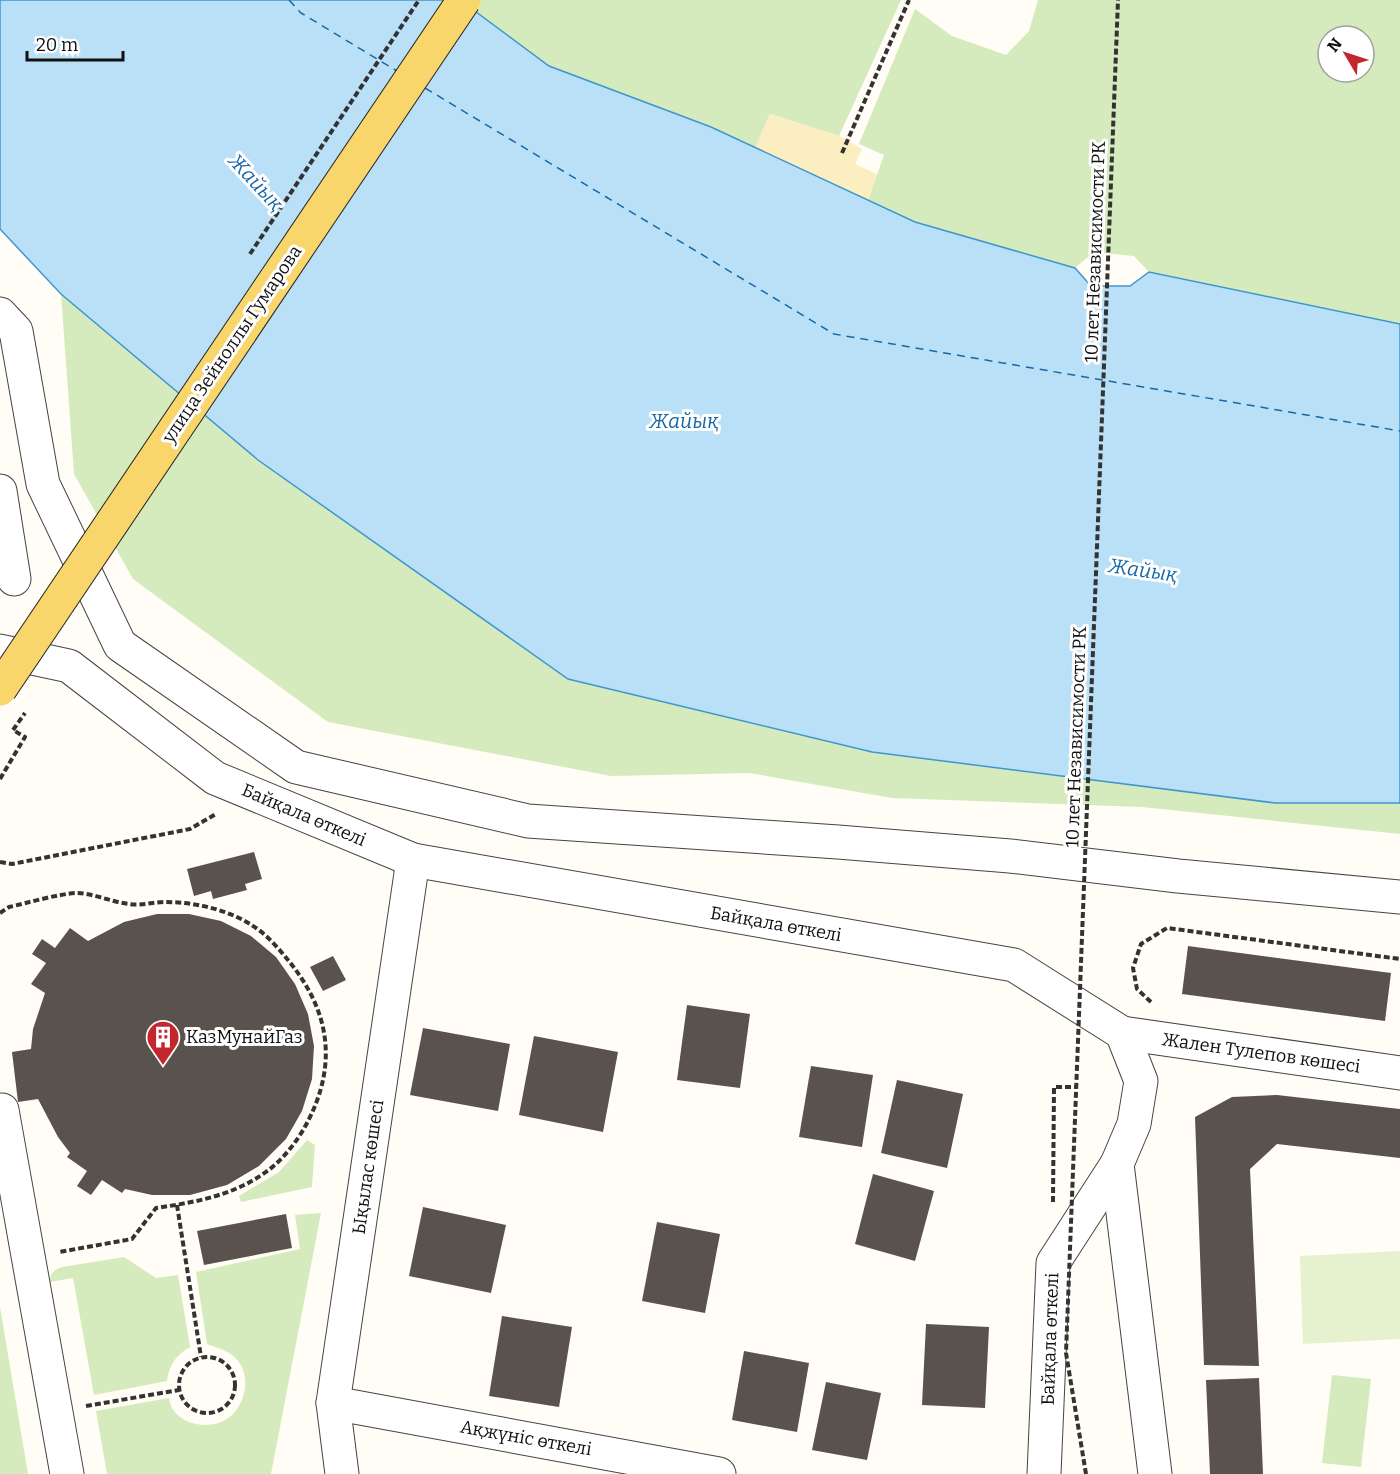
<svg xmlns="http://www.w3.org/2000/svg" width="1400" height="1474" font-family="Bitter,serif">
  <rect width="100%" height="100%" fill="#fffdf5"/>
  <g fill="#d5ebbd" fill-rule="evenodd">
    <polygon points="460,0 901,0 839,136 770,114 755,148 711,127 549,66"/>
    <path d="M1038,0H1400V324L1149,272L1134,256L1094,252L1075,268L915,222L868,200L884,155L859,144L915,9L952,36L1006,55L1029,31ZM1328,36H1364V72H1328Z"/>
    <polygon points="61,294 258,460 568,679 872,752 1275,803 1400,803 1400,834 1142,807 892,798 749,773 611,776 328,722 133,579 74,474"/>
    <polygon points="307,1140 315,1145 312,1187 241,1202 239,1196 279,1172"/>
    <path d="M321,1213L271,1474H107L96,1411L169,1398C170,1403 171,1408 174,1411C187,1428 218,1430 233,1414C248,1398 251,1369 232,1355C225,1350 215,1347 207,1344L196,1272L300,1249L295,1215Z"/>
    <path d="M124,1257L156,1278L178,1275L190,1347C176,1355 169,1365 167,1381L94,1395L73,1278L50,1282C50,1273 54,1270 62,1267Z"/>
    <polygon points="0,1307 28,1474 0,1474"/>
    <polygon points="1332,1375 1371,1379 1361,1467 1322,1463"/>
  </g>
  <polygon fill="#fbeec1" points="770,114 839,136 862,149 855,164 877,174 868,200 755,148"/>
  <polygon fill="#e6f2cf" points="1400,1251 1400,1339 1303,1344 1300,1256"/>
  <polygon fill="#b9e0f7" stroke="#3f96cf" stroke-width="1.5" points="0,0 460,0 549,66 711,127 915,222 1075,268 1091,286 1130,286 1149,272 1400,324 1400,803 1275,803 872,752 568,679 258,460 61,294 0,229"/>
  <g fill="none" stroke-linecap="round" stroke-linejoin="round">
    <g stroke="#1768a6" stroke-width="1.5" stroke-dasharray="8 6" stroke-linecap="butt">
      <polyline points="289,0 301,13 397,71"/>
      <polyline points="425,88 834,334 1400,431"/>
    </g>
  </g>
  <g fill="#5a524d">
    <polygon points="254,852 262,879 245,884 247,890 213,899 211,891 194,896 187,869"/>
    <polygon points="157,914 189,914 221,921 251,936 276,957 295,984 308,1014 314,1046 312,1079 302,1111 286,1139 259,1166 227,1185 190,1195 152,1195 125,1189 122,1193 102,1180 91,1195 77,1186 87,1171 67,1157 70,1153 58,1137 38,1099 18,1102 12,1052 31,1049 33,1029 45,993 31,984 46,963 32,954 42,939 55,948 70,928 88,941 124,922"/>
    <polygon points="1188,946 1391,973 1385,1021 1182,994"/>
    <polygon points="333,956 346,980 323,991 310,967"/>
    <polygon points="687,1005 750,1014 740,1088 677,1080"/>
    <polygon points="423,1028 510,1044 498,1111 410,1095"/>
    <polygon points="534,1036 618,1052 603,1132 519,1115"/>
    <polygon points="811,1066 873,1075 862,1147 799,1137"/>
    <polygon points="897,1080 963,1094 947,1168 881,1153"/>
    <polygon points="1277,1095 1400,1109 1400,1158 1277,1144 1250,1169 1259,1366 1204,1365 1195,1117 1232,1097"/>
    <polygon points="873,1174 934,1191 915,1261 855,1244"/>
    <polygon points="423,1207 506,1225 491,1293 409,1276"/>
    <polygon points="286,1214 292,1248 204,1265 197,1231"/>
    <polygon points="657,1222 720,1234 705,1313 642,1301"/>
    <polygon points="502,1316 572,1327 559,1407 489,1396"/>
    <polygon points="926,1324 989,1327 985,1408 922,1405"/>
    <polygon points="744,1351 809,1363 797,1432 732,1420"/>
    <polygon points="1259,1378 1263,1474 1210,1474 1206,1380"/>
    <polygon points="826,1382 881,1393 867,1460 812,1450"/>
  </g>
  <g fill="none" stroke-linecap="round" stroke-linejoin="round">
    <defs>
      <g id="minor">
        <polyline points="0,314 16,331 43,484 120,645 296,767 528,821 838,842 1010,856 1178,876 1400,897"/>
        <polyline points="0,491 14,579"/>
        <polyline points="0,651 69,666 215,778 413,860 1014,965 1122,1033 1141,1081 1134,1124 1117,1164 1053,1263 1044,1474"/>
        <polyline points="1122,1033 1400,1073"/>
        <polyline points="0,1110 2,1110 67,1474"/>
        <polyline points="1117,1164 1155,1474"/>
        <polyline points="333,1403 719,1474"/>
        <polyline points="342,1474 333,1403 413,860"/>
      </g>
    </defs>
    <use href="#minor" stroke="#444" stroke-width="35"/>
    <g stroke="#333" stroke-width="4" stroke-dasharray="6 3" stroke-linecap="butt">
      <polyline points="842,153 909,0"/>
      <polyline points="0,779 25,737 13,730"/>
      <polyline points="0,862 12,864 190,829 216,814"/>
      <path d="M0,913L9,907C27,903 58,894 76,893C93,893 111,902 129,904C141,906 153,902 165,902C195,902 231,910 256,928C268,936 279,949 288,960C330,1011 338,1064 307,1123C298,1140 285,1157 270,1169C236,1195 197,1202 156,1208L132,1239L59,1252"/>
      <polyline points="1151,1002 1137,989 1133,968 1141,944 1167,928 1400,959"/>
      <polyline points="1053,1202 1054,1087 1076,1087"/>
      <polyline points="177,1205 201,1357"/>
      <circle cx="207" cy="1385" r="28"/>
      <polyline points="86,1406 179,1390"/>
    </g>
    <use href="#minor" stroke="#fff" stroke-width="33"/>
    <defs>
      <polyline id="major-bridge" points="0,689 464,0"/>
    </defs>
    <use href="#major-bridge" stroke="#222" stroke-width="35" stroke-linecap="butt"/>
    <g stroke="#333" stroke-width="4" stroke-dasharray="6 3" stroke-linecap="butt">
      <polyline points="250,254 419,0"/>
      <polyline points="13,730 25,713"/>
      <polyline points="1086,1474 1066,1353 1118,0"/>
    </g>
    <use href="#major-bridge" stroke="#f9d66b" stroke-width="33"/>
  </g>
  <defs>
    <symbol id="building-pin" viewBox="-11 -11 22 30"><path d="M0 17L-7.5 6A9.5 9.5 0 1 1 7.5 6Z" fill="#c4262e" stroke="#fff"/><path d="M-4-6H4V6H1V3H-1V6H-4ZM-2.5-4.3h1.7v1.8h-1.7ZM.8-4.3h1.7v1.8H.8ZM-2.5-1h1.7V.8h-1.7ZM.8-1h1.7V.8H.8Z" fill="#fff"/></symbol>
  </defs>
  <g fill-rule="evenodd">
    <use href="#building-pin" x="144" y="1018" width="38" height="52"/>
  </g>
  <g text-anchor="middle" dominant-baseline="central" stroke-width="6" stroke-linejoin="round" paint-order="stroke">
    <g font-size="18" fill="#111" stroke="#fff">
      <text transform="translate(1095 252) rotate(-88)">10 лет Независимости РК</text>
      <text transform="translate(232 344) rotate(-56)">улица Зейноллы Гумарова</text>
      <text transform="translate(1076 737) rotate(-88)">10 лет Независимости РК</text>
      <text transform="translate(304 815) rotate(23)">Байқала өткелі</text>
      <text transform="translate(776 924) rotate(10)">Байқала өткелі</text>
      <text transform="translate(1261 1053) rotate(8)">Жален Тулепов көшесі</text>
      <text transform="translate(368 1167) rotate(-82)">Ықылас көшесі</text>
      <text transform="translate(1050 1339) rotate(-88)">Байқала өткелі</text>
      <text transform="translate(526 1438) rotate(10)">Ақжүніс өткелі</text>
    </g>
    <g font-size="18" fill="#111" stroke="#fff" text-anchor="start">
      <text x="186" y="1037">КазМунайГаз</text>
    </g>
    <g font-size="20" font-style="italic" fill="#1768a6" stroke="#fff">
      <text transform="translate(256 182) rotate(47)">Жайық</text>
      <text x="684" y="421">Жайық</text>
      <text transform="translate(1143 570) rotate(8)">Жайық</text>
    </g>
  </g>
  <g transform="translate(1346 54) rotate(309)"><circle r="28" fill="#ffffff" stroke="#a0a0a0" stroke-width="1.5"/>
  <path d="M0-4.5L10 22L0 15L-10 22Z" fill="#c4262e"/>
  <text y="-9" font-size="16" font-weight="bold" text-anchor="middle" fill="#111111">N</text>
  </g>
  <path d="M27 51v9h96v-9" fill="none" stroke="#111111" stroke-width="3"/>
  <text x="36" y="51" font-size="18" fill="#111111" stroke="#ffffff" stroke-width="4.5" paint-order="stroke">20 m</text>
</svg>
